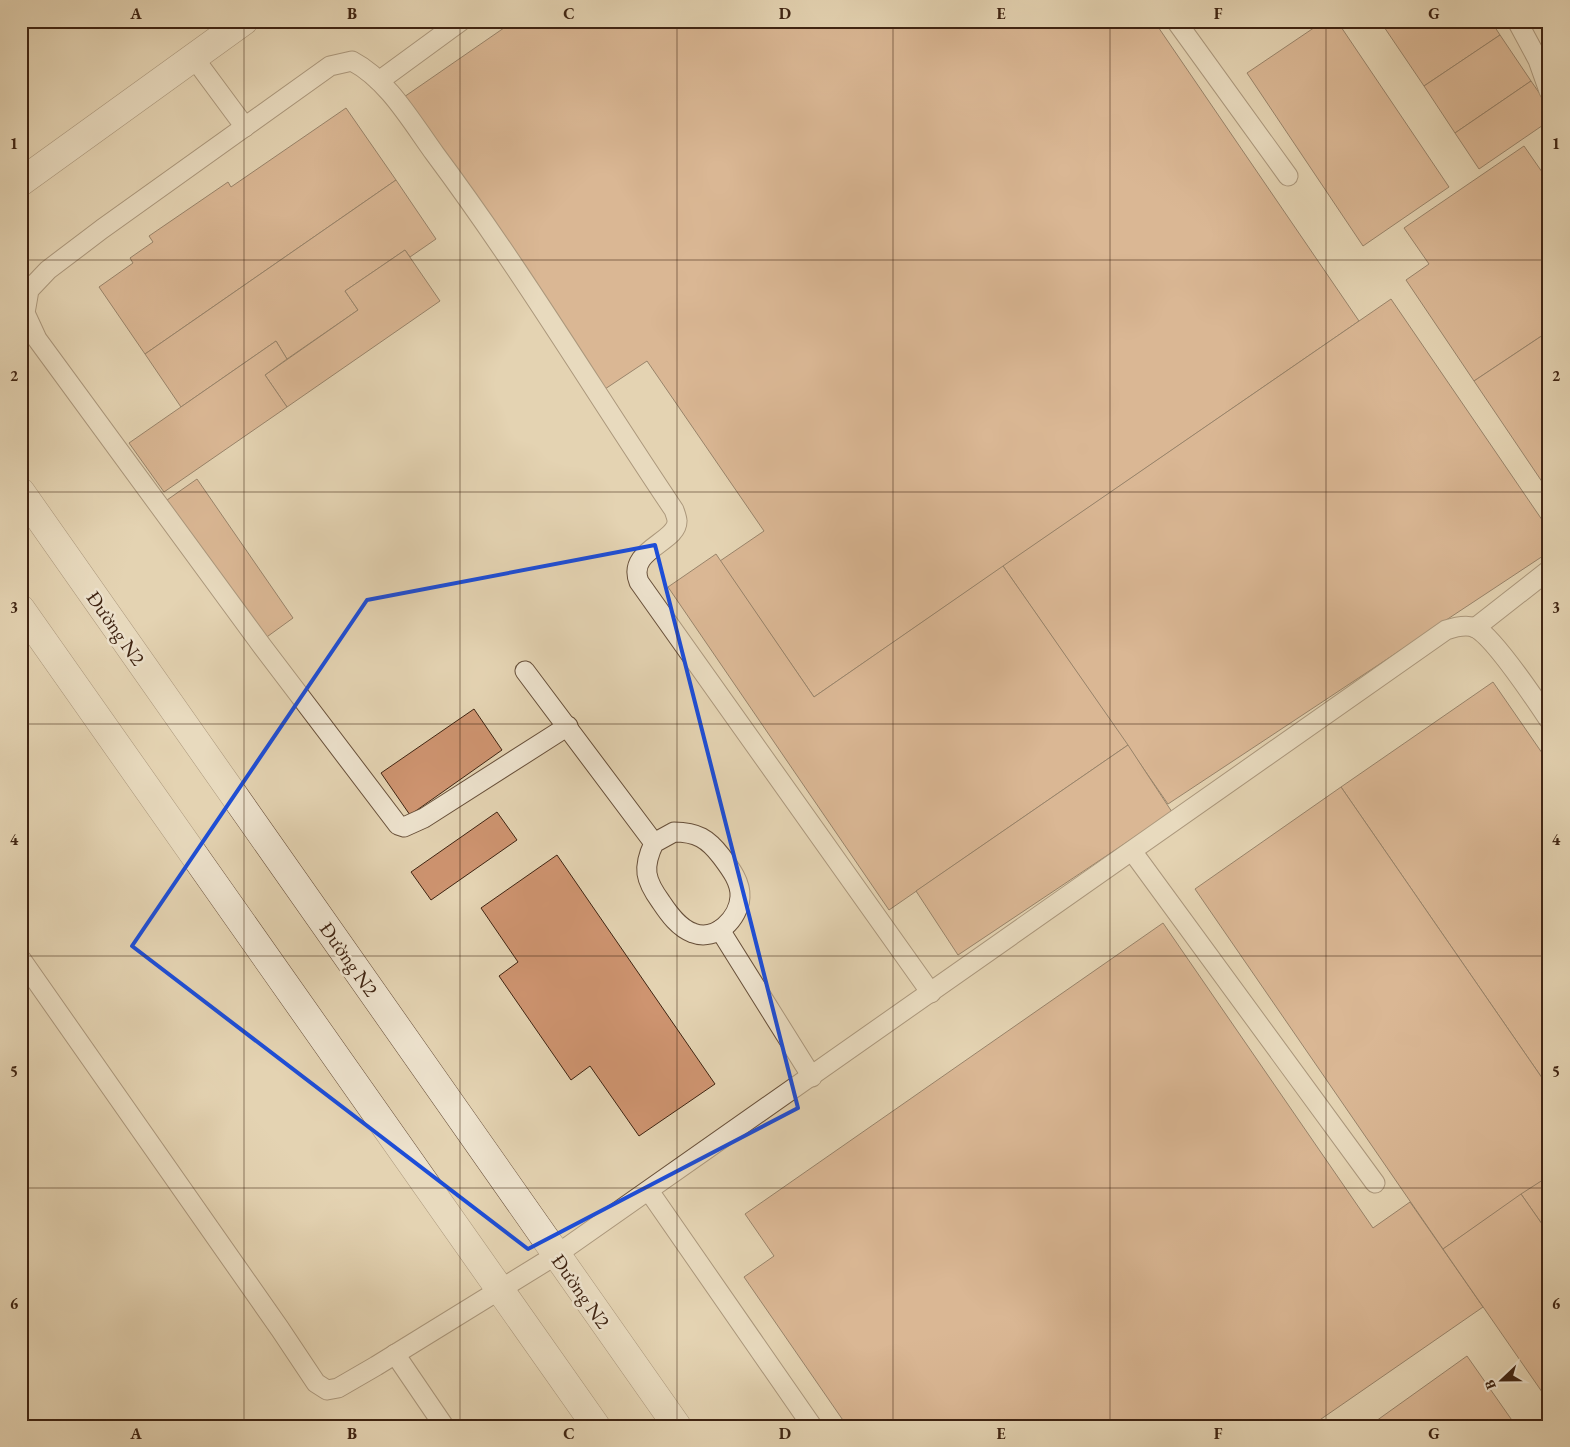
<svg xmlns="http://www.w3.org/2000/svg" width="1570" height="1447" font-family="'EB Garamond',serif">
  <rect width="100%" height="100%" fill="#e4d3b2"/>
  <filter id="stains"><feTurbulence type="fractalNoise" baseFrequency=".004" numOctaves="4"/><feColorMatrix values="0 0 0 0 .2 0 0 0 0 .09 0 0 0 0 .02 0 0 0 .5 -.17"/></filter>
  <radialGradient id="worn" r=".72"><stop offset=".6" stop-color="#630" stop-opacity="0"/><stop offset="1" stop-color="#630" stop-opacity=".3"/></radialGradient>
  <g fill="#ce9470" stroke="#3f2412">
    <polygon points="514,21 1154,21 1359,321 814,697 720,561 764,531 647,361 605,389 404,97"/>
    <polygon points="1324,21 1337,21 1449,187 1363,246 1247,73"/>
    <polygon points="1380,21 1491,21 1500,35 1424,86"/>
    <polygon points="1500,35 1531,81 1455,133 1424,86"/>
    <polygon points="1531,81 1549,107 1549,121 1479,169 1455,133"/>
    <polygon points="346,108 396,180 145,354 99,287 133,263 130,258 153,242 149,236 228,182 231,187"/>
    <polygon points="1524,146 1549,182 1549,331 1474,381 1406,280 1429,264 1404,228"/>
    <polygon points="396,180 436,239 410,257 405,250 345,291 358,310 287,359 276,341 181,407 145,354"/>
    <polygon points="405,250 440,301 287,407 265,375 358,310 345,291"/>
    <polygon points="1391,299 1549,530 1549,552 1168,804 1003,566"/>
    <polygon points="1549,331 1549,492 1474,381"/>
    <polygon points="276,341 287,359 265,375 287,407 164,492 129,443"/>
    <polygon points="197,479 293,618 264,639 167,500"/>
    <polygon points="716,554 814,697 1003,566 1128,745 889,910 668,587"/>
    <polygon points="1493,682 1549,763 1549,1088 1341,787"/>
    <polygon points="474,709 502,750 410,815 381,773"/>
    <polygon points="1128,745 1172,812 958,955 916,891"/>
    <polygon points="1341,787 1549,1088 1549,1176 1443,1249 1195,889"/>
    <polygon points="497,812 517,840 431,900 411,872"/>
    <polygon points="557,855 715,1084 639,1136 590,1066 571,1080 499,976 518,962 481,908"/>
    <polygon points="1163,923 1373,1228 1410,1202 1483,1307 1311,1426 847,1426 744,1277 774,1256 745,1214"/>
    <polygon points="1549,1176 1549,1234 1521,1194"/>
    <polygon points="1521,1194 1549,1234 1549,1402 1443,1249"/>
    <polygon points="1467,1356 1516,1426 1369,1426"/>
  </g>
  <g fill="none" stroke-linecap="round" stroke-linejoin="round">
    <defs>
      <g id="service">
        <polyline points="1176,21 1288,176"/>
        <polyline points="1517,21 1538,60 1549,91"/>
        <polyline points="194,58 245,127"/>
        <polyline points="379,81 461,21"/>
        <polyline points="1475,628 1549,570"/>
        <polyline points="525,671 654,843"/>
        <path d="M568,726L424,818L404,827L398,825L262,646L37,339L25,313L29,290L48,270L102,229L330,66L352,61C388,80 411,121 435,154C520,268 594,391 674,510C675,513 677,518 677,521C678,542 626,550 639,582L931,993"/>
        <path d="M674,832C697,832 708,839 721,856C730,868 741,882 740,897C739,918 716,942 693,933C679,928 669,914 661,902C645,880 642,868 654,843Z"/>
        <polyline points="1132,851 1375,1183"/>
        <polyline points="720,930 812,1077"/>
        <path d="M21,959L280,1329L316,1383L327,1390L338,1388L376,1366L556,1255L1446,630C1455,627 1467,624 1476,628C1495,639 1535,699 1549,720"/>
        <polyline points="649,1191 812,1426"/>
        <polyline points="395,1354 444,1426"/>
      </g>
      <g id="minor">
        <polyline points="21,182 244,21"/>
        <polyline points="21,492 677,1426"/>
        <polyline points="21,609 596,1426"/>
      </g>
    </defs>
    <use href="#service" stroke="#68503a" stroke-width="21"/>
    <use href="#minor" stroke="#68503a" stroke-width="29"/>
    <use href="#service" stroke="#ede2cd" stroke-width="19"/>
    <use href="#minor" stroke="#ede2cd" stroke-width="28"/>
  </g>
  <path d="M0 0H1570V1447H0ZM655,545L798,1108L528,1249L132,946L367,600Z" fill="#e4d3b2" fill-opacity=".55" fill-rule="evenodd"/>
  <path fill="none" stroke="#1d4ed8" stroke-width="4" stroke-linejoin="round" d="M655,545L798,1108L528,1249L132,946L367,600Z"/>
  <path fill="none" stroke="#3f2412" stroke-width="1" stroke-opacity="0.55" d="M244,21V1426M460,21V1426M677,21V1426M893,21V1426M1110,21V1426M1326,21V1426M21,260H1549M21,492H1549M21,724H1549M21,956H1549M21,1188H1549"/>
  <g text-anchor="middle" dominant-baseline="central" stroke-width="5" stroke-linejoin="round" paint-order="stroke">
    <g font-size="20" fill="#3f2412" stroke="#ede2cd">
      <text transform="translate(116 628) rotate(55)">Đường N2</text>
      <text transform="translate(349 959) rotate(55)">Đường N2</text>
      <text transform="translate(581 1291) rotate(55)">Đường N2</text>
    </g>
  </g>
  <rect width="1570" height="1447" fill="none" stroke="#e4d3b2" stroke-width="55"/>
  <g transform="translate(1502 1380) rotate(248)" stroke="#ede2cd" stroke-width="4" paint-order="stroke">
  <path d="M0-4L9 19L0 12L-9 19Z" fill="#3f2412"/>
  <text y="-8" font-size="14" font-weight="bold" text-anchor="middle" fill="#3f2412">B</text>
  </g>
  <rect x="28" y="28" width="1514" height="1392" fill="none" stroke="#3f2412" stroke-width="2"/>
  <g font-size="16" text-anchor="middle" font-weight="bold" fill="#3f2412">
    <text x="136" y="19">A</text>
    <text x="352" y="19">B</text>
    <text x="569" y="19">C</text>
    <text x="785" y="19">D</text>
    <text x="1001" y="19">E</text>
    <text x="1218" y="19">F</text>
    <text x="1434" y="19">G</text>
    <text x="14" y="149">1</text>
    <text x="1556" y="149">1</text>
    <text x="14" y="381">2</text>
    <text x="1556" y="381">2</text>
    <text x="14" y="613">3</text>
    <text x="1556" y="613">3</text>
    <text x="14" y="845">4</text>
    <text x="1556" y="845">4</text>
    <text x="14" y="1077">5</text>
    <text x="1556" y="1077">5</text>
    <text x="14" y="1309">6</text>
    <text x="1556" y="1309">6</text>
    <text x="136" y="1439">A</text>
    <text x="352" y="1439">B</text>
    <text x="569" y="1439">C</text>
    <text x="785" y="1439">D</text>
    <text x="1001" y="1439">E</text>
    <text x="1218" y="1439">F</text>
    <text x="1434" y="1439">G</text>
  </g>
  <rect width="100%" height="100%" filter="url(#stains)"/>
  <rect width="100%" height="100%" fill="url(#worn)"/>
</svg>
